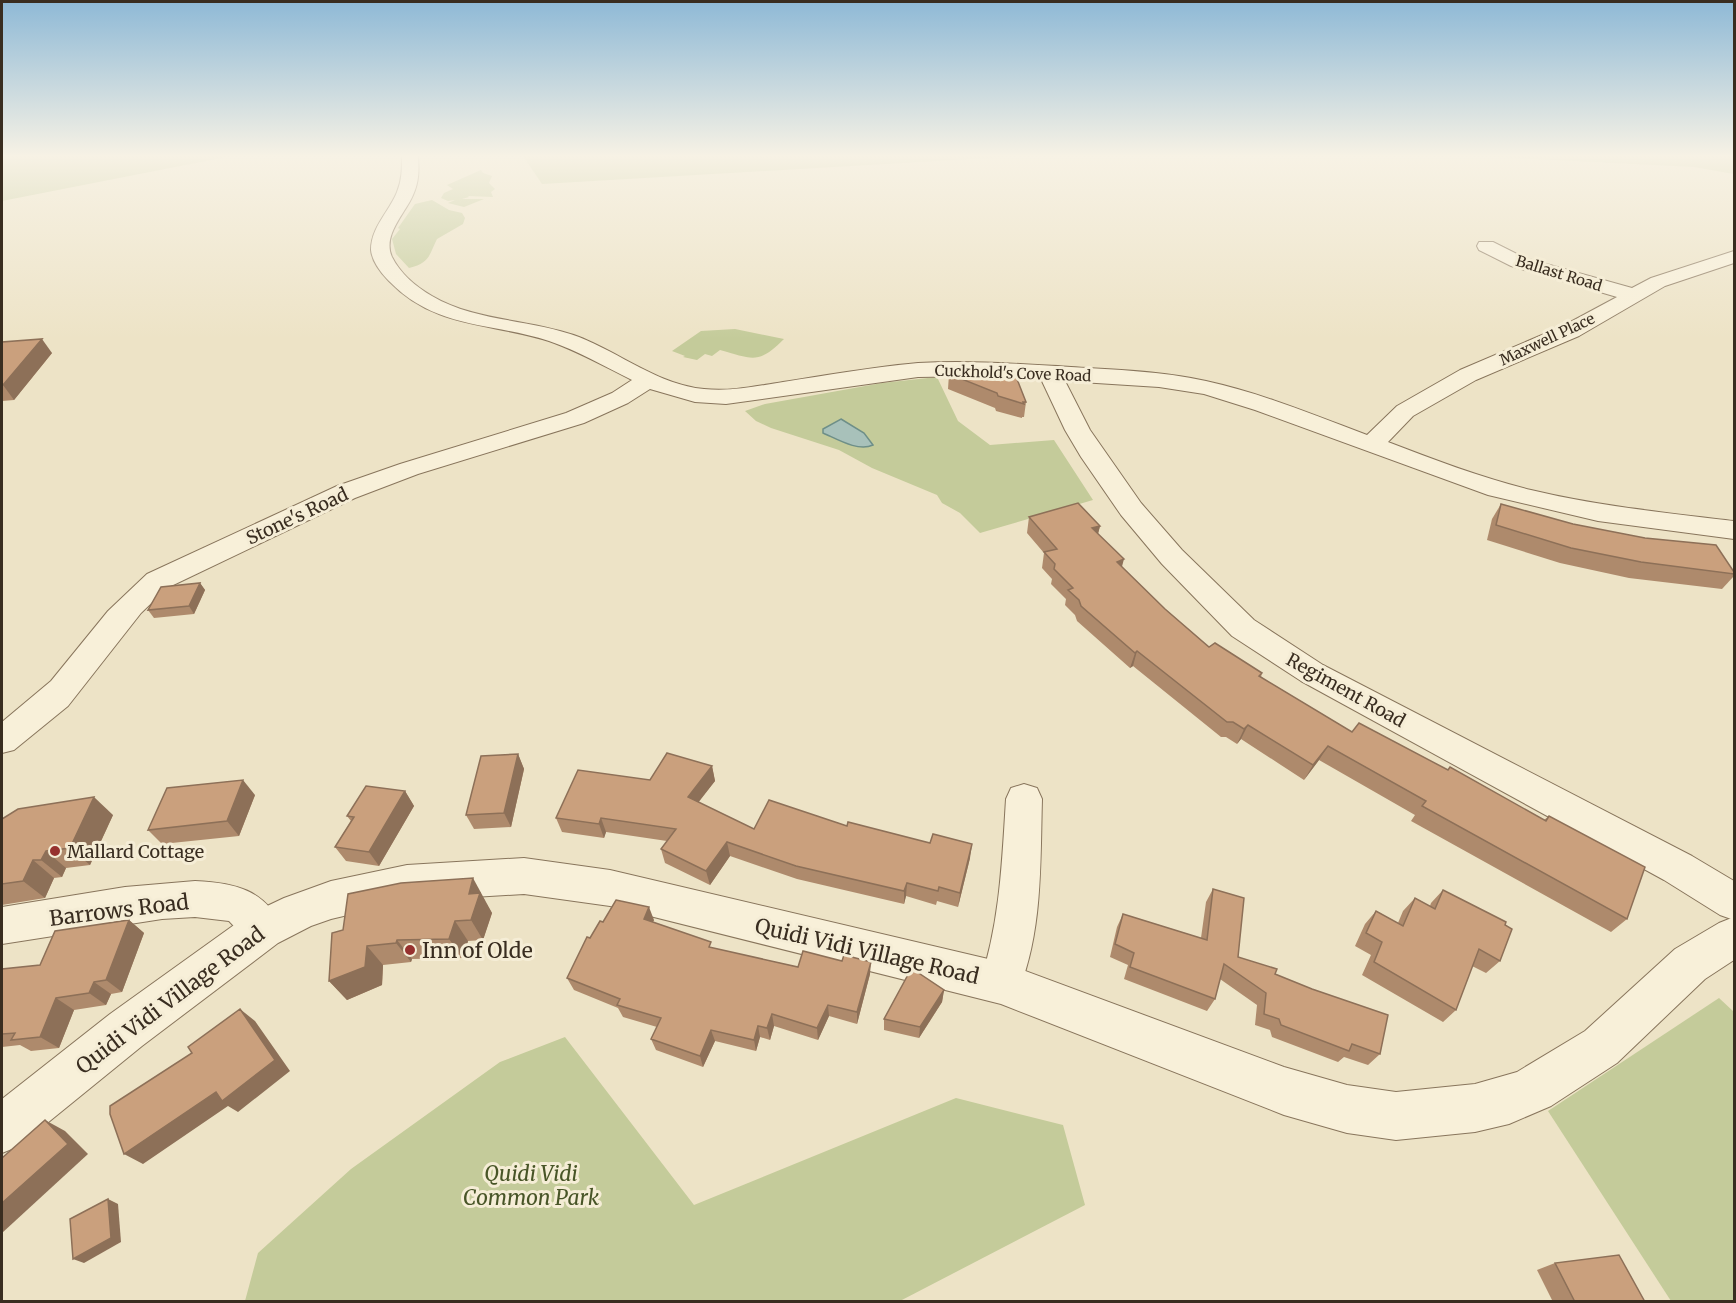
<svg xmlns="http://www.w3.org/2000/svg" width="1736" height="1303" font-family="Merriweather,serif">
  <rect width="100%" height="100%" fill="#ede3c6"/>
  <g fill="#c4cb9a">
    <polygon points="2,156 231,156 2,201"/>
    <polygon points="523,156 1021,156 542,184"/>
    <polygon points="1474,156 1734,156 1734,174 1694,167"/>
    <polygon points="481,170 483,173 492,176 489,183 495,189 491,192 493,197 468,196 469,197 462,199 484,199 464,207 448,203 455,200 448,201 441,198 444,193 453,189 447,185"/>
    <path d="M432,200L449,210L462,213L465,218L463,224L437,239C429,255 430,263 409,268L396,254L392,239L400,229L398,228L415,204Z"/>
    <path d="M735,329L784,339C758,365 753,359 720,350L712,356L705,354L697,360L683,357L685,356L672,351L701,331Z"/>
    <polygon points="937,377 958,421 990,445 1054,440 1093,500 980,533 960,513 942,503 937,495 872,468 839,450 771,428 756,421 745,411 765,404 882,383"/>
    <polygon points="1719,998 1734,1012 1734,1301 1671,1301 1548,1111"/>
    <polygon points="565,1037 694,1205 956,1098 1063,1125 1085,1205 900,1301 245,1301 258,1253 351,1169 500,1062"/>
  </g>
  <path fill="#a8c1ba" stroke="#6e8f88" stroke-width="1.5" d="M841,419L864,433L873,445C858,452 837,439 823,433V429Z"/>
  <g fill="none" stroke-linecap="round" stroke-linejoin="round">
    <defs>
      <g id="minor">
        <path d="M402,156H418C419,170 419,182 413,195C405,214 382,235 392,257C400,273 416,287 432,296C476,322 531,319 579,337C620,353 659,385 704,389C730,392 757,386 783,382C828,375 872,367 918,363C969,360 1020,364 1071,367C1116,370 1162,371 1206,381C1261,393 1314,415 1367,435L1397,406L1460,370L1563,326L1617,297L1511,266L1479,250L1477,246L1479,242H1493L1525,258L1632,288L1651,278L1734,251V263L1665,286L1579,336L1476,380L1413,416L1388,442C1435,460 1482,478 1531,490C1598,506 1666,513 1734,521V539L1598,521L1488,495L1255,410L1204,394L1159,387L1065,381L1090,430L1141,503L1182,550L1254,620L1323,665L1692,856L1734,881V920L1720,915L1664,880L1301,681L1232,636L1162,564L1121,515L1081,457L1065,430L1041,379L976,376L918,377L726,404L695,402L650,389L628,403L584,423L418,474L355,498L167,588L141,613L68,706L14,750L2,753V722L51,681L108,611L147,574L337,486L400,464L566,413L612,393L632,380C604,366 578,351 549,341C490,322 435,329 389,281C381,273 372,261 371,250C371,227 389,212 397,192C402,180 402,169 402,156Z"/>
        <path d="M1024,784L1037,788L1042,799C1040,866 1043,934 1016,997L1001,1003L986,997L980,983C1000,921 1002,863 1006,799L1011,788Z"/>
        <path d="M195,881C235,883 265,889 283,929L277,942L263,948L249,942L229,921L195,917L162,919L2,944V907L125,887Z"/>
      </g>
      <polygon id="tertiary" points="524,858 610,870 1001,962 1284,1067 1347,1085 1396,1092 1475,1084 1517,1072 1585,1031 1675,949 1719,923 1734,917 1734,960 1705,979 1617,1063 1551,1106 1509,1124 1475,1132 1396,1140 1347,1133 1284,1115 1001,1004 610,906 524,894 407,901 331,919 311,926 278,943 142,1046 19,1146 2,1153 2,1099 110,1014 248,915 284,898 331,881 407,865"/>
    </defs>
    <use href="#minor" stroke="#88755c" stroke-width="2"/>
    <use href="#tertiary" stroke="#88755c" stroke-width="2"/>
    <use href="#minor" fill="#f8f0d9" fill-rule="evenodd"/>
    <use href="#tertiary" fill="#f8f0d9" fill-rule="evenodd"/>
  </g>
  <g fill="#ae8a6c">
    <polygon points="2,342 52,353 14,400 2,401"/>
    <polygon points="949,374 1026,402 1024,417 1022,417 1022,418 996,411 995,408 948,389"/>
    <polygon points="1501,504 1734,572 1734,576 1722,589 1629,578 1560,563 1487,540 1492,519"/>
    <polygon points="1029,517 1100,526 1098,534 1122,567 1165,609 1209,647 1262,673 1261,677 1352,732 1544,820 1549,816 1627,919 1611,932 1411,821 1415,815 1319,760 1304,780 1241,739 1237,744 1226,737 1221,737 1133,666 1130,668 1077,621 1075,615 1065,605 1066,599 1051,584 1052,579 1042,568 1044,553 1027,533"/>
    <polygon points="200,583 205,590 194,614 154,618 148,610"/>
    <polygon points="518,754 524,769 511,827 474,829 466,815"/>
    <polygon points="712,766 715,781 698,802 754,829 847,826 970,858 958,907 937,901 936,905 906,896 904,904 797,879 730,856 710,885 665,863 661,849 667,841 606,832 604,838 562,832 556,818 650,780"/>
    <polygon points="405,791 414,806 379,866 346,861 335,847 351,821 347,816"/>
    <polygon points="255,795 239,836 162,844 148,830"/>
    <polygon points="113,815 90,865 66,868 62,877 54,878 45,898 2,905 2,819"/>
    <polygon points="1213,889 1238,957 1275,974 1380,1054 1368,1065 1344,1057 1338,1062 1272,1037 1270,1030 1255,1025 1257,1005 1220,979 1215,999 1207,1011 1124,979 1128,965 1110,957 1117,927 1123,914 1201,938 1206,902"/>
    <polygon points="1443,890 1505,925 1500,961 1486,973 1472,966 1456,1010 1443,1022 1362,975 1371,955 1355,946 1365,924 1376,911 1398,923 1403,911 1415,898 1430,906 1431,903"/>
    <polygon points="485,899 484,900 492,913 483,940 468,941 463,958 412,959 411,962 383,965 382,985 347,1000 329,981 332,933"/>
    <polygon points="129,920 144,933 122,992 111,994 106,1005 74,1010 59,1048 31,1051 20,1045 2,1047 2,969 40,965"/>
    <polygon points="654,920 653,922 712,948 798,967 870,974 857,1024 829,1016 818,1040 774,1026 770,1040 760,1037 756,1051 715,1041 703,1067 656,1050 651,1039 657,1027 623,1017 618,1008 574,990 567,978 590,938 603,922"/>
    <polygon points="944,990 942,1002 919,1038 884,1030 884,1019"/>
    <polygon points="1555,1263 1645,1302 1553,1302 1537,1270"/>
  </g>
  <g fill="#8d7058">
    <polygon points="42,339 52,353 14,400 3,385"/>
    <polygon points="1100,526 1096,541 1092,528"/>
    <polygon points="1124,559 1120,574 1117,562"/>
    <polygon points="200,583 205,590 194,614 189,606"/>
    <polygon points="1137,651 1133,666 1130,668 1135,653"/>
    <polygon points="1248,725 1241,739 1237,744 1244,729"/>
    <polygon points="1328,746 1319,760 1304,780 1313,765"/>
    <polygon points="518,754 524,769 511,827 504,813"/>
    <polygon points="712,766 715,781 691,812 688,797"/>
    <polygon points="243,780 255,795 239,836 227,821"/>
    <polygon points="405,791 414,806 379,866 369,852"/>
    <polygon points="94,797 113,815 90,865 70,848"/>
    <polygon points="601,818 606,832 604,838 599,824"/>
    <polygon points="727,842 730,856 710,885 706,871"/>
    <polygon points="972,844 970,858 958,907 960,893"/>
    <polygon points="46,851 66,868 62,877 41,860"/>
    <polygon points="33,860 54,878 45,898 23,881"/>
    <polygon points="473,878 492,913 483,940 471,920 469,894"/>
    <polygon points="907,883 906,896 904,904 904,891"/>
    <polygon points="649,907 654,920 648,931 644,919"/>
    <polygon points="129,920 144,933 122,992 106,980"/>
    <polygon points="455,921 468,941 463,958 449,939"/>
    <polygon points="397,940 412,959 411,962 396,943"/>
    <polygon points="367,946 383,965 382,985 347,1000 329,981"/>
    <polygon points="871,962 870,974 857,1024 857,1012"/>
    <polygon points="94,982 111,994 106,1005 89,993"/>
    <polygon points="944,990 942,1002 919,1038 920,1027"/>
    <polygon points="56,998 74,1010 59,1048 40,1037"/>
    <polygon points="828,1005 829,1016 818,1040 817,1028"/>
    <polygon points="240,1009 255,1021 290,1071 238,1112 228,1106 143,1164 124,1154"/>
    <polygon points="772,1014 774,1026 770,1040 767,1028"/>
    <polygon points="758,1026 760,1037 756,1051 754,1040"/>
    <polygon points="711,1030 715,1041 703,1067 700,1056"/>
    <polygon points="45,1120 65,1131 88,1154 2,1233 2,1203"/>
    <polygon points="108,1199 118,1204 121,1242 84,1263 73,1259"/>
  </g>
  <g fill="#caa07d" stroke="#8d7058" stroke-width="1.5">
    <polygon points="42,339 3,385 2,385 2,342"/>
    <polygon points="1009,370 1011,374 1015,374 1026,402 1023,402 1024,404 998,396 997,393 949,374 951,371 980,372"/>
    <polygon points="1078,503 1100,526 1092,528 1124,559 1117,562 1165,609 1209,647 1215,643 1262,673 1259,676 1352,732 1359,723 1448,770 1450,767 1546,821 1549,816 1645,867 1627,919 1422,806 1426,801 1328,746 1313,765 1248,725 1244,729 1233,722 1227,722 1137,651 1135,653 1081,606 1079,600 1068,590 1073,588 1054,569 1055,564 1044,552 1057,549 1029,517"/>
    <polygon points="1501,504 1573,524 1645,538 1716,545 1734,572 1734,574 1641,562 1571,548 1496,525"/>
    <polygon points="200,583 189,606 148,610 161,587"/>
    <polygon points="667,753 712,766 688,797 754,829 769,800 847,826 848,822 930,843 933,834 972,844 960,893 939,887 938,891 907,883 904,891 796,866 727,842 706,871 661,849 676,829 601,818 599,824 556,818 578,770 650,780"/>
    <polygon points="518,754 504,813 466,815 481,756"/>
    <polygon points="243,780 227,821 148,830 167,788"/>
    <polygon points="366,786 405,791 369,852 335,847 354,817 347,816"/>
    <polygon points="94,797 70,848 46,851 41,860 33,860 23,881 2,884 2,819 18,809"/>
    <polygon points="473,878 469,894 480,893 471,920 455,921 449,939 397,940 396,943 367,946 365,967 329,981 332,933 343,930 348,894 401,883"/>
    <polygon points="1213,889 1244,898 1238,957 1277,969 1275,974 1312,989 1388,1015 1380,1054 1352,1044 1349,1051 1281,1025 1279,1019 1264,1014 1266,993 1224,964 1215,999 1130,967 1134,953 1115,944 1123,914 1207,940"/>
    <polygon points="1443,890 1506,922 1505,925 1512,929 1500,961 1479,949 1456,1010 1374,962 1382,942 1366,933 1376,911 1403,926 1415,898 1435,909"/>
    <polygon points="616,900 649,907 644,919 711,942 709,947 798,967 803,951 842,961 844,955 871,962 857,1012 828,1005 817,1028 772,1014 767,1028 758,1026 754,1040 711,1030 700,1056 651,1039 661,1018 617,1005 620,999 567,978 587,937 590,938 600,921 603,922"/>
    <polygon points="129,920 106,980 94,982 89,993 56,998 40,1037 11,1040 15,1033 2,1034 2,969 40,965 55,931"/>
    <polygon points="910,971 917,972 944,990 920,1027 884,1019"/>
    <polygon points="240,1009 275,1060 222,1101 216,1092 124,1154 110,1114 110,1106 192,1053 188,1047"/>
    <polygon points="45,1120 68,1144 2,1203 2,1158"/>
    <polygon points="108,1199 111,1238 73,1259 70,1219"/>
    <polygon points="1619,1255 1645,1302 1575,1302 1555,1263"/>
  </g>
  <linearGradient id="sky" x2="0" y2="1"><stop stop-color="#8eb9d6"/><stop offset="0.46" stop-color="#f7f2e5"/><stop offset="1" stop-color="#f7f2e5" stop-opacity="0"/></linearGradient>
  <rect width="1736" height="339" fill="url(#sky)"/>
  <g fill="#96312e" stroke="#f5edd6" stroke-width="2">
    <circle cx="55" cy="851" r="6"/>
    <circle cx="410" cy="950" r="6"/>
  </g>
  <g text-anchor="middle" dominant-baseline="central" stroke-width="6" stroke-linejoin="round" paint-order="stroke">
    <g font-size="15" fill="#392d20" stroke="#f5edd6">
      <text transform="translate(1559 273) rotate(17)">Ballast Road</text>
      <text transform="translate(1547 339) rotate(-25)">Maxwell Place</text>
      <text transform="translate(1013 373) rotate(2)">Cuckhold's Cove Road</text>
    </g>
    <g font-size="18" fill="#392d20" stroke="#f5edd6">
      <text transform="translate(297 516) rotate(-25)">Stone's Road</text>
      <text transform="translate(1346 690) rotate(29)">Regiment Road</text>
    </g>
    <g font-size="18" fill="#392d20" stroke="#f5edd6" text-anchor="start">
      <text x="67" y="851">Mallard Cottage</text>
    </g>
    <g font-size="21" fill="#392d20" stroke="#f5edd6">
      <text transform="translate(119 910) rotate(-7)">Barrows Road</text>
      <text transform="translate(867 951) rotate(13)">Quidi Vidi Village Road</text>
      <text transform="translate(170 1000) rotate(-37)">Quidi Vidi Village Road</text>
    </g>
    <g font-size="21" fill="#392d20" stroke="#f5edd6" text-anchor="start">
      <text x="422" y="950">Inn of Olde</text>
    </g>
    <g font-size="21" font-style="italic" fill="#485527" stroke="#f5edd6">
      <text x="531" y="1173">Quidi Vidi<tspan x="531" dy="24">Common Park</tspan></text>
    </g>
  </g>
  <rect width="1736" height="1303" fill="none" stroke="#392d20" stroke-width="6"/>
</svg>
